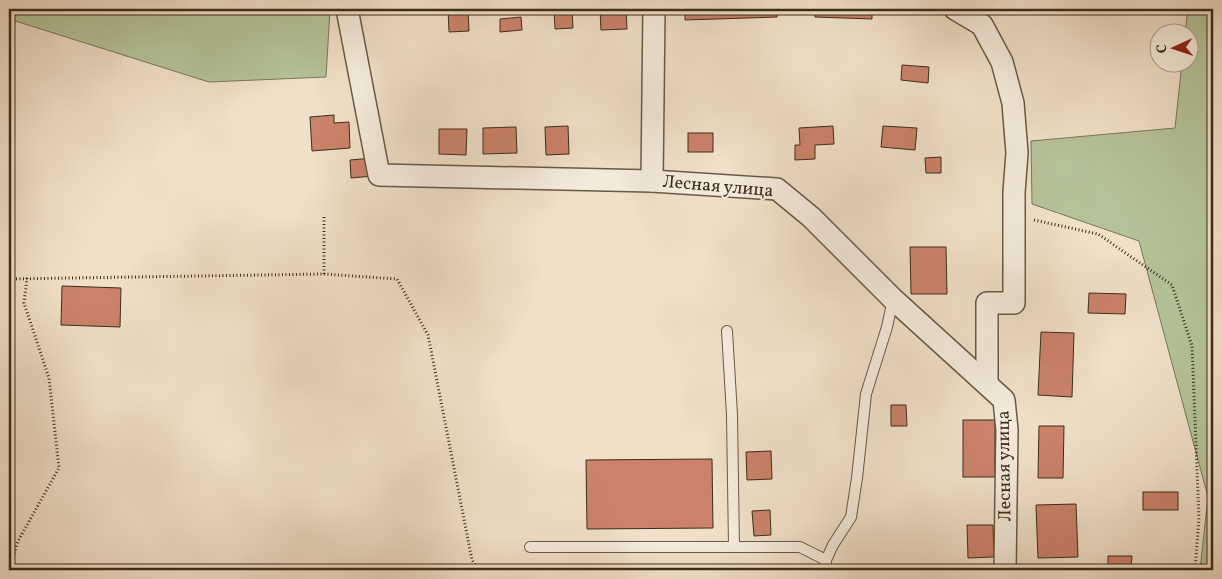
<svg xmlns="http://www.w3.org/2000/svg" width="1222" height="579" font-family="Vollkorn,serif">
  <rect width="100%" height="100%" fill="#f0e0c9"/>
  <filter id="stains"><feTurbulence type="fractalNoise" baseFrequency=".004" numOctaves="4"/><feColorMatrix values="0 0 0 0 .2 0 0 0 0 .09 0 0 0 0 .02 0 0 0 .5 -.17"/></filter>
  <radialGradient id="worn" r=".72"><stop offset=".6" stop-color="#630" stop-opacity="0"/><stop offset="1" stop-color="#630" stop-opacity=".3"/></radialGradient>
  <g fill="#b5c39a" stroke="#78785a">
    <polygon points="9,9 330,9 326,77 209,82 9,19"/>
    <polygon points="1188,9 1213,9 1213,570 1200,570 1208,497 1139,241 1032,204 1031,141 1175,128 1182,63 1190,62 1190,32 1185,32"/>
  </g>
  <g fill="#cb826b" stroke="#3c2d1a">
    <polygon points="448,9 468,9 469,31 449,32"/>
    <polygon points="554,9 572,9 573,28 555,29"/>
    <polygon points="600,9 626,9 627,29 601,30"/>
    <polygon points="685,9 777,9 777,17 685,20"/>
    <polygon points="815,9 872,9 872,19 815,17"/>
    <polygon points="521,17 522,30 500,32 500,19"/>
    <polygon points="902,65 929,67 928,83 901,80"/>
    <polygon points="334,115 334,123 349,122 350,148 312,151 310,117"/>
    <polygon points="568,126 569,154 546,155 545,127"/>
    <polygon points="833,126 834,144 815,145 815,159 795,160 795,145 800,145 799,128"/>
    <polygon points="883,126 917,128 915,150 881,147"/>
    <polygon points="516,127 517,153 483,154 483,128"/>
    <polygon points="439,129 467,129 466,155 439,154"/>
    <rect x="688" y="133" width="25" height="19"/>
    <polygon points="941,157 941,173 926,173 925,158"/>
    <polygon points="373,158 374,176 351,178 350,160"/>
    <polygon points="910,247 946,247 947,294 911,294"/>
    <polygon points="62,286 121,288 120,327 61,325"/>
    <polygon points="1089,293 1126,294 1125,314 1088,313"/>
    <polygon points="1041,332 1074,333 1072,397 1038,395"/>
    <polygon points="891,405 906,405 907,426 891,426"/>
    <rect x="963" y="420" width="32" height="57"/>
    <polygon points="1039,426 1064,426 1063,478 1038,478"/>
    <polygon points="771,451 772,479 747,480 746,452"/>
    <polygon points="712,459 713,528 587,529 586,460"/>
    <rect x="1143" y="492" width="35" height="18"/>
    <polygon points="1076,504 1078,557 1038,558 1036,505"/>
    <polygon points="770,510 771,535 754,536 752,511"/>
    <polygon points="967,525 993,525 994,557 968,558"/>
    <polygon points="1108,556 1132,556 1131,570 1108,570"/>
  </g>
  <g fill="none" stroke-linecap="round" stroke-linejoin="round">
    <defs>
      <g id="lane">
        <polyline points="727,331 732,415 734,546"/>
        <polyline points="530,547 800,547 826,560"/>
        <polyline points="825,570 826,560 833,545 851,517 857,478 866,394 887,327 893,299"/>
      </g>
      <g id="street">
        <polyline points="347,9 379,175 652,181 777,189 811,217 893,299 1004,400 1007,430 1005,570"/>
        <polyline points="955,9 982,25 1002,62 1013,103 1017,153 1014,192 1014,303 987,303 987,383"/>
        <polyline points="652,181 654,9"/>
      </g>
    </defs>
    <use href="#lane" stroke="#695a46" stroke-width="12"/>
    <use href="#street" stroke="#695a46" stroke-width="24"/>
    <g stroke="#3c2d1a" stroke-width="3" stroke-dasharray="1 2.5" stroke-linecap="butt">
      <polyline points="324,217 324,274"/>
      <polyline points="1034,220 1098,234 1172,285 1192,346 1199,518 1195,570"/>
      <polyline points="9,279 324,274 397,279 428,335 472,560 478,570"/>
      <polyline points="9,570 18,541 59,468 49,378 24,303 27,278"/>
    </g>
    <use href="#lane" stroke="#f5ebdc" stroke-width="10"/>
    <use href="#street" stroke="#f5ebdc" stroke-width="21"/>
  </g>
  <g text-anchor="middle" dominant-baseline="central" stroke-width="4" stroke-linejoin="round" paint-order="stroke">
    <g font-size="18" fill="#3c2d1a" stroke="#f5ebdc">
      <text transform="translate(718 187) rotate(5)">Лесная улица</text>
      <text transform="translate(1005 466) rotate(-91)">Лесная улица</text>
    </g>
  </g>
  <rect width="1222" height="579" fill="none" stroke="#f0e0c9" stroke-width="30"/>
  <rect x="10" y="10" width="1202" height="559" fill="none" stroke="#3c2d1a" stroke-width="2.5"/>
  <rect x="15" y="15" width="1192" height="549" fill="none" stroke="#3c2d1a"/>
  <g transform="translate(1174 48) rotate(267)"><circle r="24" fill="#f5ebdc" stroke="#ab9f8e"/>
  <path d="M0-4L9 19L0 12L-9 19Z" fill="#8f2418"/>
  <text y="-8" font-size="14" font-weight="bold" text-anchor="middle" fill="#3c2d1a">С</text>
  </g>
  <rect width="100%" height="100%" filter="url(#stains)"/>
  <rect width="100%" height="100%" fill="url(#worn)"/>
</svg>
